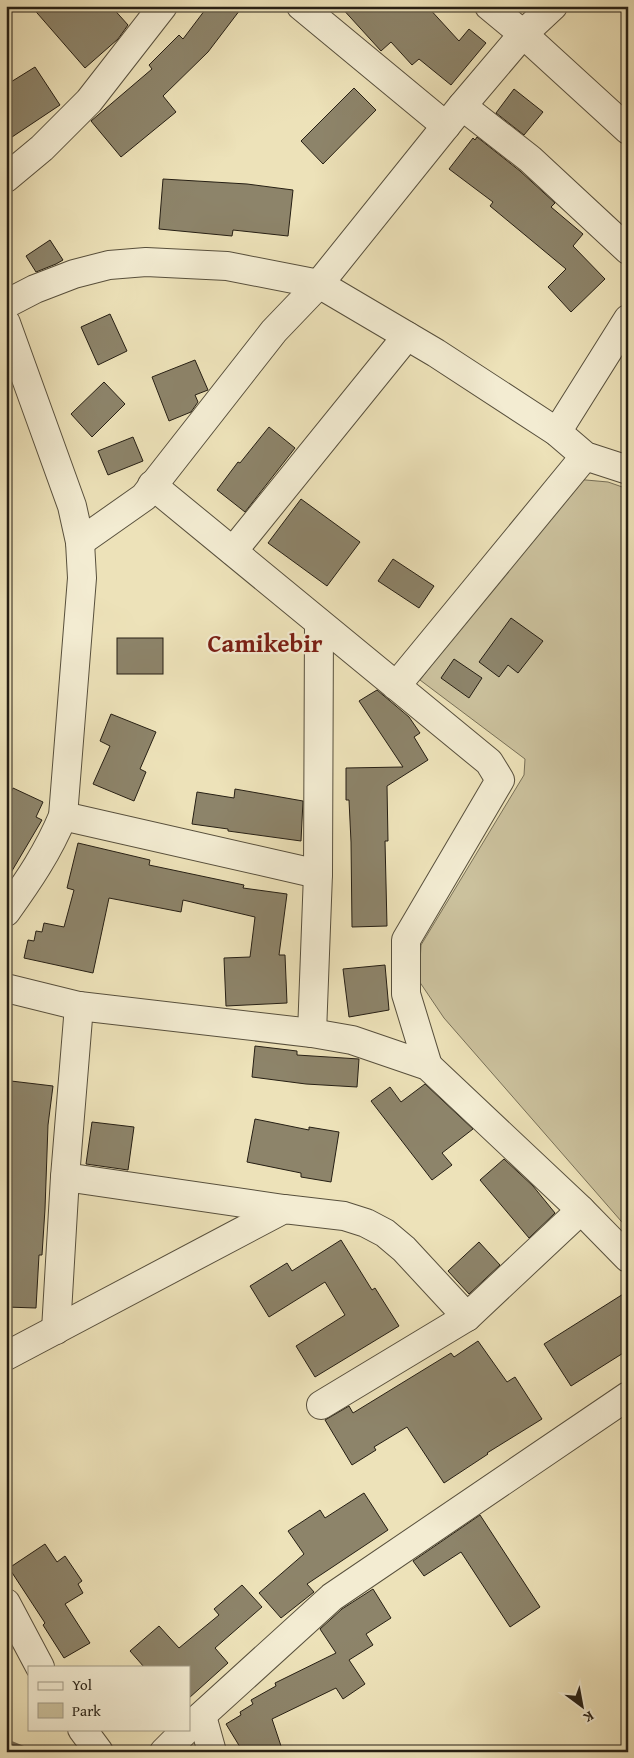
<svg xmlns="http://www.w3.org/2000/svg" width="634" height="1758" font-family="'Gentium Book Plus',serif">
  <rect width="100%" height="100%" fill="#ede2b9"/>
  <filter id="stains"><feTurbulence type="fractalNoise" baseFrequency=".004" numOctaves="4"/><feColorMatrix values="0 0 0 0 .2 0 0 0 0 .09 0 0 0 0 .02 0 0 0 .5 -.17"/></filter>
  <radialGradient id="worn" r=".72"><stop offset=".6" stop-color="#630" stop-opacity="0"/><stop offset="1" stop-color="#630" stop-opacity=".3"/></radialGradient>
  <polygon fill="#cbc19d" stroke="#787058" points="575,479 608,482 628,489 628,1229 444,1018 419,981 421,945 524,775 525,759 420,680"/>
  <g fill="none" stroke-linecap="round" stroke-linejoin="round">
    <polyline stroke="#756c55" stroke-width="8" points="6,1743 28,1752"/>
  </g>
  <g fill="#8d846a" stroke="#261f14">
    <polygon points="31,6 111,6 128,25 118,39 85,68"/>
    <polygon points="208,6 243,6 208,52 163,96 176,112 121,157 91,121 152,69 149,65 179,35 183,39"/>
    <polygon points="340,6 427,6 459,41 469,29 486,43 451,85 419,59 412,65 391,42 381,51"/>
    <polygon points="35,67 60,105 6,141 6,85"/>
    <polygon points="354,88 376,110 323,164 301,141"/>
    <polygon points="514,89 543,112 524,135 496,113"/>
    <polygon points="477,137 520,171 555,203 551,207 583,234 573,246 605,279 571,312 548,287 566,269 490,206 493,202 449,169 473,138 475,140"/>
    <polygon points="163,179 247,184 293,190 288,236 233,230 232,236 159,229"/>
    <polygon points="50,240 63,260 56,264 36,272 26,256"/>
    <polygon points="110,314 127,351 98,365 81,327"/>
    <polygon points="195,360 208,390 195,395 198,402 191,412 169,421 152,377"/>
    <polygon points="104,382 125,404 92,437 71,414"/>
    <polygon points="269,427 295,448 245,512 217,490 238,462 240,463"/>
    <polygon points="133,437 143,461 108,475 98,451"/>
    <polygon points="301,499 360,542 327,586 268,543"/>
    <polygon points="393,559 434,586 419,608 378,581"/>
    <polygon points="511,618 543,641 518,673 508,665 499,677 479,662"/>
    <rect x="117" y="638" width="46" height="36"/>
    <polygon points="454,659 482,678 469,698 441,678"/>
    <polygon points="377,690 409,717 420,733 414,737 428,760 387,786 388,841 385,841 387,926 352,927 351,842 349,800 346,800 346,768 403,767 359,701"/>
    <polygon points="111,714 156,732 140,769 146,772 134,801 93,784 110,746 100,741"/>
    <polygon points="13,788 43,802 36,817 42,820 6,881 6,803"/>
    <polygon points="235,789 303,801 301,841 228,831 228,829 192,824 197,792 234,798"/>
    <polygon points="78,843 150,860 149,865 244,885 243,888 287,894 279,955 285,955 287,1003 226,1006 224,958 250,957 255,917 183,900 181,912 109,898 93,973 24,958 28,940 34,941 36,931 42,932 44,923 64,927 74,890 67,888"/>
    <polygon points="385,965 389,1010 349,1017 343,969"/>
    <polygon points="255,1046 297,1051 297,1055 359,1059 357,1087 306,1084 252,1077"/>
    <polygon points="11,1081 53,1086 48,1125 45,1209 42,1255 39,1255 36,1308 6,1307 6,1171 10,1113 7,1112"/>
    <polygon points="425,1084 473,1129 442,1153 452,1165 432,1180 371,1101 390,1087 401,1102"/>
    <polygon points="255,1119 309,1130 309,1127 339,1132 331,1182 301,1177 301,1173 247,1162"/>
    <polygon points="92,1122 134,1127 128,1170 86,1164"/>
    <polygon points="504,1159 533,1186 555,1213 529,1238 480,1180"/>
    <polygon points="341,1240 372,1290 375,1288 399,1326 315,1377 296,1346 345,1315 325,1282 269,1317 250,1286 287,1263 292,1271"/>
    <polygon points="479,1242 500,1265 469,1294 448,1271"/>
    <polygon points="628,1291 628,1350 571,1386 544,1344"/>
    <polygon points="478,1341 507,1382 515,1377 542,1419 487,1453 488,1454 444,1483 407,1427 374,1447 376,1450 352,1465 325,1420 349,1406 353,1413 451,1353 454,1357"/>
    <polygon points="364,1493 388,1530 307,1584 314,1592 281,1618 259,1593 304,1554 288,1531 320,1510 325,1518"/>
    <polygon points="480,1515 540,1607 510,1627 461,1552 424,1576 413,1561"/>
    <polygon points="45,1544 57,1562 65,1556 82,1581 78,1584 83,1593 65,1604 90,1643 64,1658 43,1625 45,1623 9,1568"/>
    <polygon points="242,1585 262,1607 215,1648 228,1663 189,1698 189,1667 144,1667 130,1651 159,1626 179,1648 219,1615 214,1609"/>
    <polygon points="373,1589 391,1618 366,1634 373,1645 349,1660 365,1684 343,1699 336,1688 272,1719 283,1752 243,1752 226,1724 241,1715 240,1712 253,1704 251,1700 276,1686 275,1683 336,1653 320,1629 342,1609"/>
  </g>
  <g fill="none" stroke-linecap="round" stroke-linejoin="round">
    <defs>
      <g id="minor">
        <polyline points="301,6 446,126"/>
        <polyline points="489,6 523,34 628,130"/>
        <polyline points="462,106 530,159 628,250"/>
        <polyline points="6,178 42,148 89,101 163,6"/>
        <polyline points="6,304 35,289 74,274 109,265 146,262 227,266 319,284 436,353 557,432 585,456 628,470"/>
        <path d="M6,323L72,506L80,542L82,578L63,816C48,852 29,880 6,912"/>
        <polyline points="557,432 628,319"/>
        <polyline points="152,485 489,762 500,780 406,940 406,994 428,1066"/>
        <polyline points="80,542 144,497 274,331 319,284 462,106 523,34 553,6"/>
        <polyline points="233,551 407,336"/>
        <polyline points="396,686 585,456"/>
        <polyline points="63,816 318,874"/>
        <polyline points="6,988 79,1006 312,1033 352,1040 428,1066 581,1210 628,1258"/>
        <polyline points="312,1033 318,874 319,623"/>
        <polyline points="65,1177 284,1209"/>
        <polyline points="56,1330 65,1177 79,1006"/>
        <polyline points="6,1356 284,1209 344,1216 366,1223 385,1233 404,1249 467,1317"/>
        <polyline points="321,1405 467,1317 581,1210"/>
        <polyline points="6,1603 40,1667"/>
        <polyline points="202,1716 212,1752"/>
        <polyline points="189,1727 332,1597 628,1396"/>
        <polyline points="82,1729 99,1752"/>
        <polyline points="164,1752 187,1729"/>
      </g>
    </defs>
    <use href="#minor" stroke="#58503d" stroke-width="30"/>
    <use href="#minor" stroke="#f3ecd2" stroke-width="28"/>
  </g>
  <g text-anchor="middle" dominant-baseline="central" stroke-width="4.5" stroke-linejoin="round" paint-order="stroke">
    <g font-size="25" font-weight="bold" fill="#7a1f14" stroke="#f3ecd2">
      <text x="265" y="643">Camikebir</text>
    </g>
  </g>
  <rect width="634" height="1758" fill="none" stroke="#ede2b9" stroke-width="25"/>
  <rect x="8" y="8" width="619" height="1743" fill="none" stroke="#261f14" stroke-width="2.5"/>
  <rect x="12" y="12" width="609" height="1733" fill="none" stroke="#261f14"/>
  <rect x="28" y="1666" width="162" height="65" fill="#f3ecd2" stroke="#a19a86"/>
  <rect x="38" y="1682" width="25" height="8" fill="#f3ecd2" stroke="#a19a86"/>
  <text x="72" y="1690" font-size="15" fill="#261f14">Yol</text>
  <rect x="38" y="1703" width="25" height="15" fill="#cbc19d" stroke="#a19a86"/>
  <text x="72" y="1716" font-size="15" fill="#261f14">Park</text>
  <g transform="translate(582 1706) rotate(148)" stroke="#f3ecd2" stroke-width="4" paint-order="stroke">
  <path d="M0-4L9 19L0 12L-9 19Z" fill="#261f14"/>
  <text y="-8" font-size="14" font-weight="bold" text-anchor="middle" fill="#261f14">K</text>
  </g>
  <rect width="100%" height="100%" filter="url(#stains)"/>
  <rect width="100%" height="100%" fill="url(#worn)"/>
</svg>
